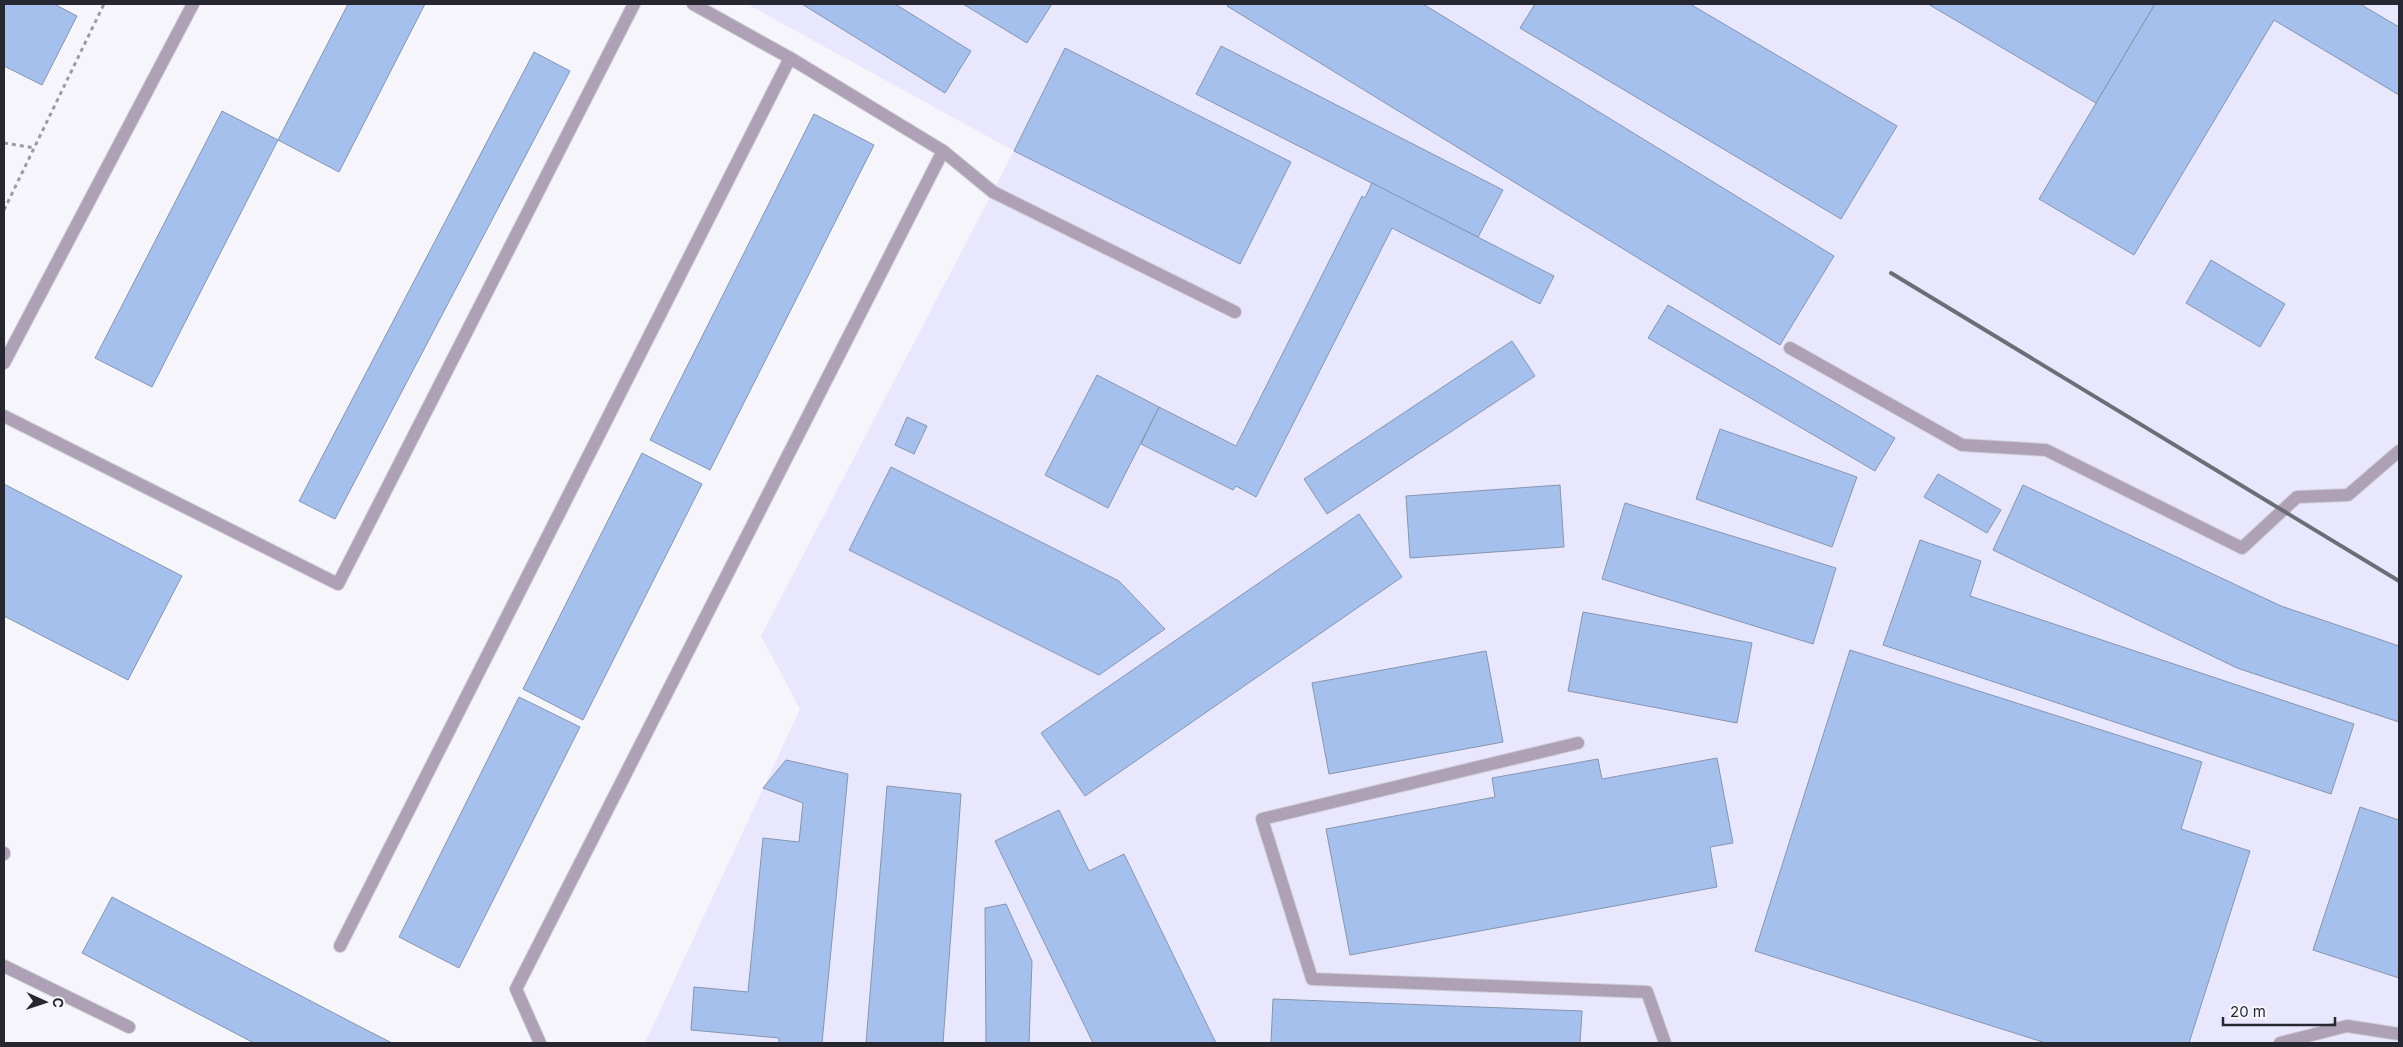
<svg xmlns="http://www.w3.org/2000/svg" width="2403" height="1047" font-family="Inter,sans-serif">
  <rect width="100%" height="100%" fill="#f5f5fb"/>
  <polygon fill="#e8e7fe" points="747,4 2399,4 2399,1043 645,1043 800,709 761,636 1014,151"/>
  <g fill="#a6c0ed" stroke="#8695af">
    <polygon points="4,4 54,4 77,16 42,85 4,66"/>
    <polygon points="348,4 425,4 339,172 278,140"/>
    <polygon points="802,4 895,4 971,51 945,93"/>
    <polygon points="963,4 1052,4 1027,43"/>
    <polygon points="1229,4 1423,4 1834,256 1780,345 1227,6"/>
    <polygon points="1535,4 1690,4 1897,126 1841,219 1520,28"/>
    <polygon points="1928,4 2155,4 2096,103"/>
    <polygon points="2155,4 2360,4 2399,27 2399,95 2274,20 2134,255 2039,199"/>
    <polygon points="1221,46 1503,190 1478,237 1196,94"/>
    <polygon points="1065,48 1291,162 1240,264 1014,151"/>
    <polygon points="534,52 570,71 335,519 299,501"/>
    <polygon points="222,111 278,140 152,387 95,358"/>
    <polygon points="814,114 874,145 710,470 650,440"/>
    <polygon points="1372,183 1554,276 1540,304 1392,228 1256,497 1236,486 1233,490 1141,444 1159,407 1236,446 1362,196 1365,198"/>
    <polygon points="2211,260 2285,304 2260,347 2186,303"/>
    <polygon points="1668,305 1895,438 1875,471 1648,338"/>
    <polygon points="1512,341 1535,376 1327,514 1304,479"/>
    <polygon points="1097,375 1159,407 1108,508 1045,475"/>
    <polygon points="907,417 927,426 914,454 895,445"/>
    <polygon points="1720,429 1857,477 1832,547 1696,499"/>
    <polygon points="642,453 702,484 583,720 523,689"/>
    <polygon points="891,467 1119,581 1165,629 1099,675 849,550"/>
    <polygon points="1938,474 2001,510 1987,533 1924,497"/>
    <polygon points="4,484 182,576 128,680 4,616"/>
    <polygon points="1560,485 1564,547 1410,558 1406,496"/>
    <polygon points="2023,485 2281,606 2399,646 2399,722 2237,668 1993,550"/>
    <polygon points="1625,503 1836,568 1813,644 1602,579"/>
    <polygon points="1359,514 1402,577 1085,796 1041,733"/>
    <polygon points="1920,540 1981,561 1970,596 2354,724 2331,794 1883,645"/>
    <polygon points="1583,612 1752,643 1737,723 1568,691"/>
    <polygon points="1850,650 2202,762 2181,829 2250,851 2189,1043 2046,1043 1755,951"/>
    <polygon points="1486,651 1503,742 1329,774 1312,683"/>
    <polygon points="519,697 580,727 459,968 399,937"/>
    <polygon points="1717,758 1733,843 1710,847 1717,887 1350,955 1326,829 1495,797 1492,778 1598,759 1602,779"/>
    <polygon points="786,760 848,774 822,1043 779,1043 779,1038 691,1030 694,987 748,992 763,838 799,842 803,803 763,788"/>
    <polygon points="887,786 961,794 943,1043 866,1043"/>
    <polygon points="2360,807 2399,820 2399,978 2313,950"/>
    <polygon points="1059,810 1089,871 1124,854 1216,1043 1093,1043 995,841"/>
    <polygon points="112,897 351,1022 392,1043 254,1043 82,953"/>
    <polygon points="1006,904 1032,961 1029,1043 986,1043 985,908"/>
    <polygon points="1273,999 1582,1011 1580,1043 1271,1043"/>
  </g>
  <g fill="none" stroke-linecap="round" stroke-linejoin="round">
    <defs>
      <g id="minor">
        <polyline points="693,4 790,58 943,151 993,192 1235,312"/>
        <polyline points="1790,348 1962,445 2046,450 2242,548 2297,497 2348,495 2399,451"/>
        <polyline points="4,363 193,4"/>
        <polyline points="4,416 338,584 634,4"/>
        <polyline points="1578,743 1262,819 1312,979 1647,992 1665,1043"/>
        <polyline points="4,854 4,853"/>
        <polyline points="340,946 790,58"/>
        <polyline points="4,966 129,1027"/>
        <polyline points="540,1043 516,989 943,151"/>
        <polyline points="2280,1043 2347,1026 2399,1034"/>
      </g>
    </defs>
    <use href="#minor" stroke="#d0d0d7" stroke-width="14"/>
    <g stroke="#9b9ba3" stroke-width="3" stroke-dasharray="4 4" stroke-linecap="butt">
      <polyline points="4,143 35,148"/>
      <polyline points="4,210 104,4"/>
    </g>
    <use href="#minor" stroke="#aea1b5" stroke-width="12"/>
    <polyline stroke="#6d6d77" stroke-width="4" points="1891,273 2399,581"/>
  </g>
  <rect width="2403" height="1047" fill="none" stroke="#272732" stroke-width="10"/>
  <g transform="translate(45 1002) rotate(93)" stroke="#f5f5fb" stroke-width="4" paint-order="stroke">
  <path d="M0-4L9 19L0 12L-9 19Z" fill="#272732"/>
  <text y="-8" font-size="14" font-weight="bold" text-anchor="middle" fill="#272732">С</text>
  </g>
  <path d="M2223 1017v8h112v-8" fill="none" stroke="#272732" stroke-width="2.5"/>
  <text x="2230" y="1017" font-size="15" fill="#272732" stroke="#f5f5fb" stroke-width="4" paint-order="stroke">20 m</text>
</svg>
